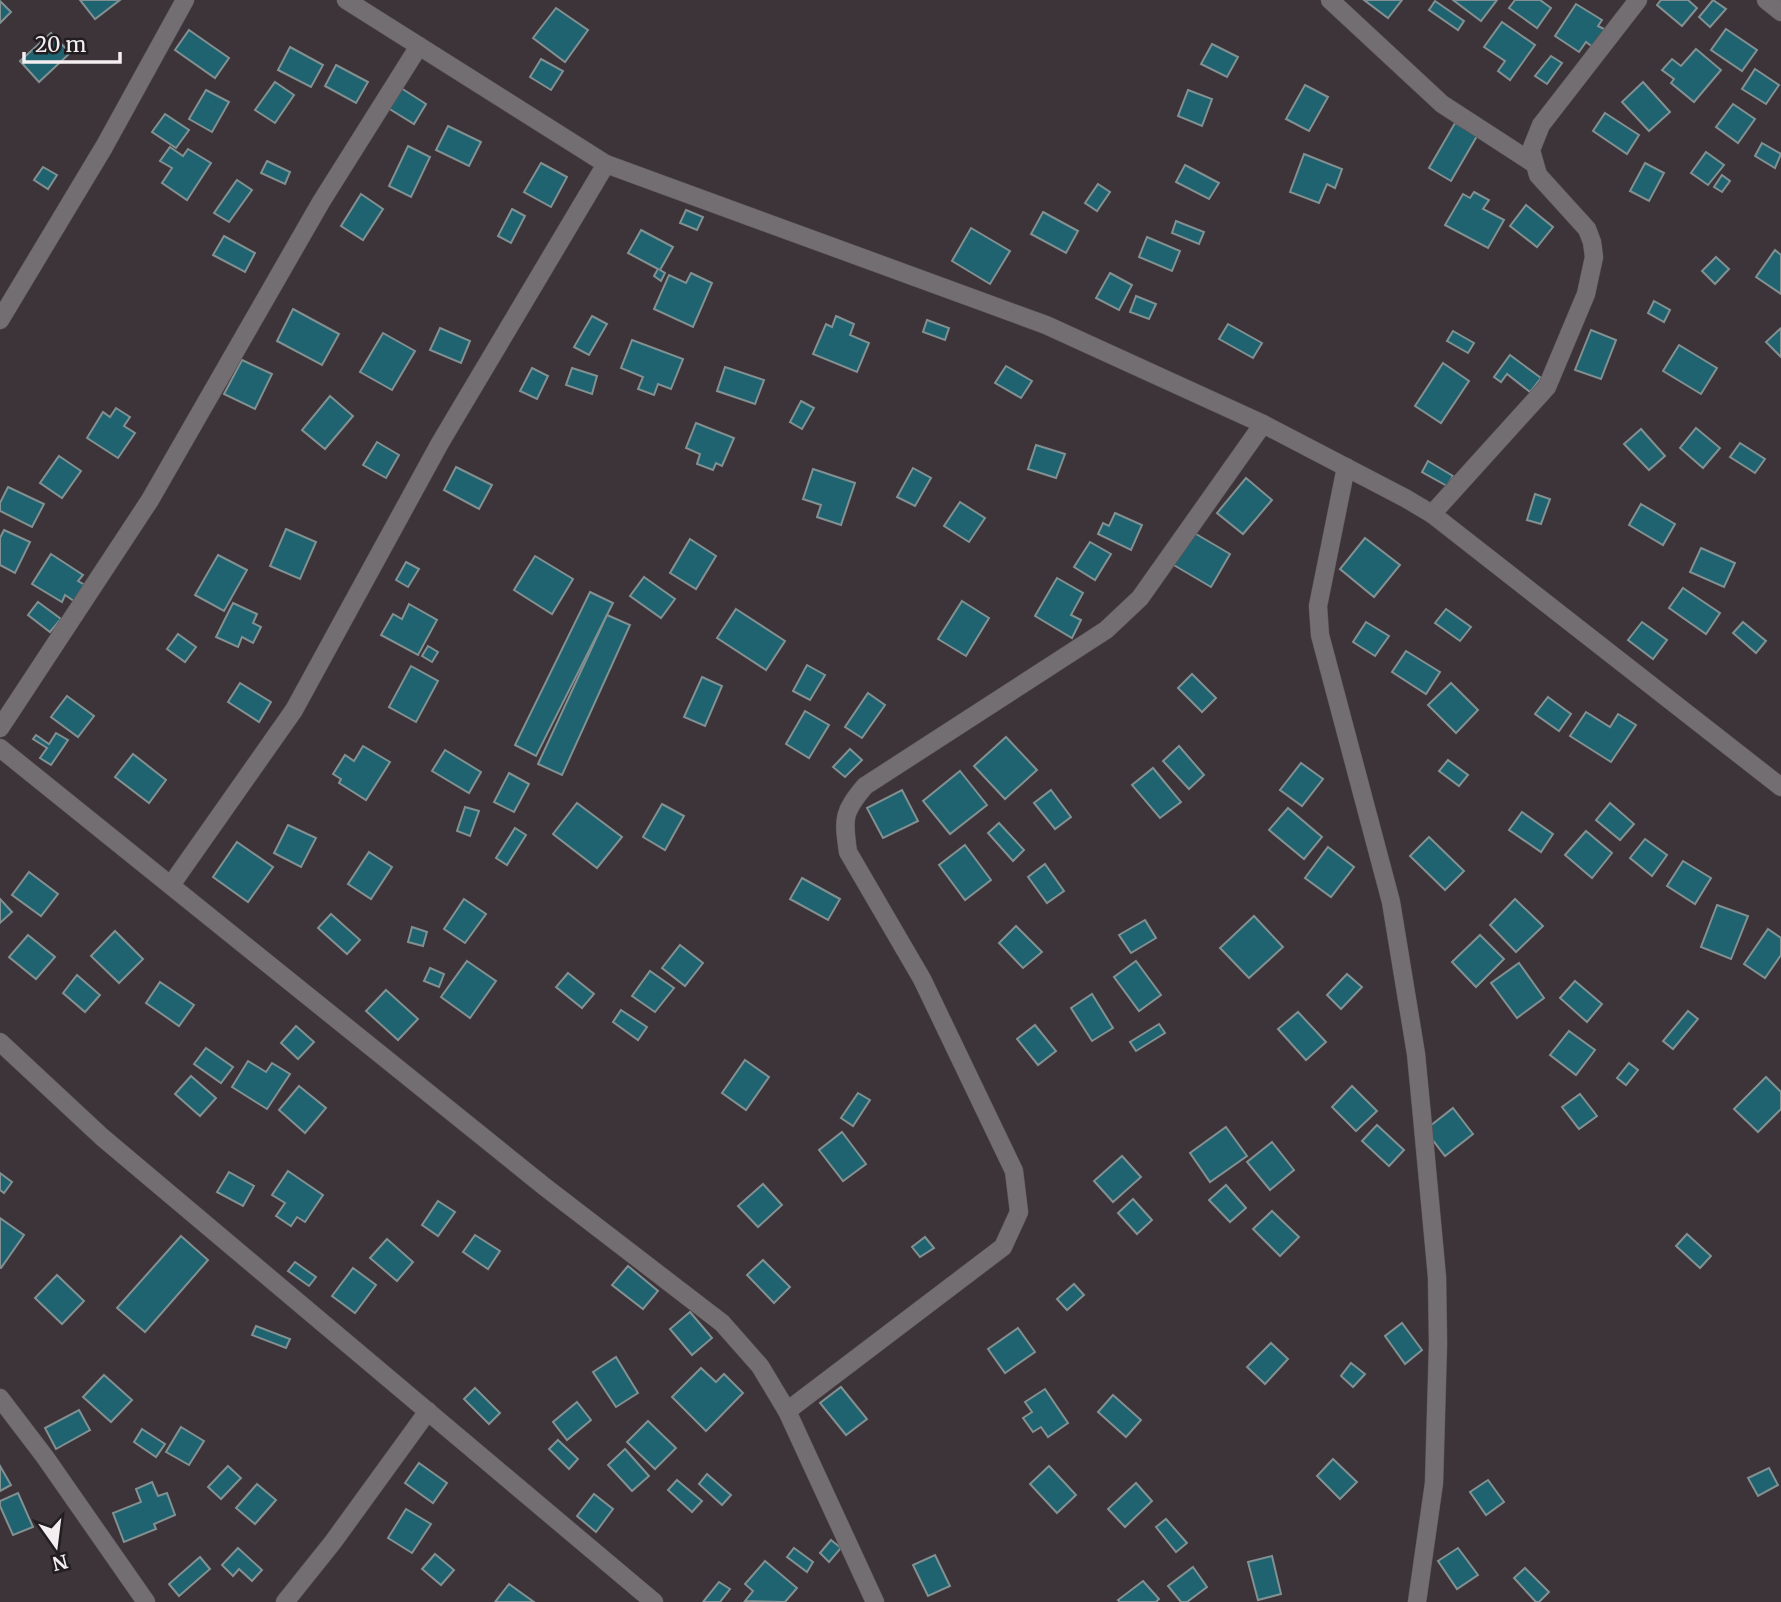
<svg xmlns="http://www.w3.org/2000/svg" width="1781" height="1602" font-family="Merriweather,serif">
  <rect width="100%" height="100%" fill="#3d3439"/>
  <g fill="#1e636f" stroke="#839092" stroke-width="2">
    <polygon points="80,0 120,0 95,19"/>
    <polygon points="1364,0 1402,0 1388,18"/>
    <polygon points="1453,0 1497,0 1481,21"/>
    <polygon points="1515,0 1540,0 1551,8 1537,28 1509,8"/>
    <polygon points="1661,0 1688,0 1697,8 1682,26 1657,5"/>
    <polygon points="1713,0 1726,9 1710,27 1699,17"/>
    <polygon points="0,1 11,12 0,23"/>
    <polygon points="1435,1 1464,21 1458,30 1429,10"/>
    <polygon points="1576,4 1602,20 1598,26 1606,30 1594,48 1586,42 1579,52 1555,36"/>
    <polygon points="556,8 588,30 565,62 533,38"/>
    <polygon points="1502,22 1535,45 1510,80 1498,71 1505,61 1484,47"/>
    <polygon points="1726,29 1757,50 1742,71 1711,50"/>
    <polygon points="189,30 229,58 215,78 175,50"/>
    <polygon points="51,33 70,53 39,82 20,61"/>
    <polygon points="1212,44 1238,57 1227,77 1201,64"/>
    <polygon points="290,47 323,65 311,87 278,70"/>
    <polygon points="1696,49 1721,70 1694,102 1671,83 1674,79 1662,70 1672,59 1681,66"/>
    <polygon points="1551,56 1562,63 1547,84 1535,76"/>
    <polygon points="541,59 563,71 551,90 530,77"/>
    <polygon points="336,65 368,82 356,103 325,86"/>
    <polygon points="1755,69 1779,85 1766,104 1742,89"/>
    <polygon points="275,82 294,95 275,123 255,110"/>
    <polygon points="1643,82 1670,112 1649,131 1622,102"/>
    <polygon points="1305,85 1328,97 1309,131 1286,119"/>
    <polygon points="401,88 426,104 414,124 388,108"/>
    <polygon points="206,90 229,102 212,132 189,119"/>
    <polygon points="1188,90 1212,99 1202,126 1178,116"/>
    <polygon points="1733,104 1755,119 1738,143 1716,127"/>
    <polygon points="1605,113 1639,135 1627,154 1593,131"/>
    <polygon points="165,114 189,130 176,148 152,132"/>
    <polygon points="1455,123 1477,136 1451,181 1429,168"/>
    <polygon points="448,126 481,142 469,166 436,150"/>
    <polygon points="1762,143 1781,154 1775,168 1755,156"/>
    <polygon points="408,146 430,157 411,197 389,186"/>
    <polygon points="170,147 183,156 188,149 211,163 187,200 162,183 172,168 160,161"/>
    <polygon points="1706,152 1724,165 1708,185 1691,173"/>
    <polygon points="1304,154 1342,169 1335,188 1327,184 1319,203 1290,192"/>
    <polygon points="267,161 290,172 285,184 261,173"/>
    <polygon points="541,163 567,177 551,207 524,192"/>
    <polygon points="1645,163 1664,173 1649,201 1630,191"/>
    <polygon points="1185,165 1219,183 1209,199 1176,182"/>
    <polygon points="43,167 57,175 48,189 34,180"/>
    <polygon points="1722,175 1730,181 1722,192 1714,187"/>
    <polygon points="237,180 252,190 229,222 214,213"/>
    <polygon points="1098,184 1110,192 1097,211 1085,203"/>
    <polygon points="1474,192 1489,200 1483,209 1504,220 1488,248 1445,225 1463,194 1470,198"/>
    <polygon points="361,194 383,209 363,240 341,226"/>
    <polygon points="1526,205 1553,227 1537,247 1510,226"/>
    <polygon points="512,209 525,216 511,243 498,236"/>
    <polygon points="686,210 703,217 697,230 680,223"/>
    <polygon points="1043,212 1078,231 1066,253 1031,234"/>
    <polygon points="1176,221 1204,232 1199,244 1172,233"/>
    <polygon points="971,228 1010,251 990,284 952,261"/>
    <polygon points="641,230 673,247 660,270 665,273 661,281 654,276 658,269 628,253"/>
    <polygon points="224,236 255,253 245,272 213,255"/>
    <polygon points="1147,237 1180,251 1172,271 1139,257"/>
    <polygon points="1775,250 1781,255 1781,294 1756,277"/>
    <polygon points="1716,257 1729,269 1715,284 1702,271"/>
    <polygon points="691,273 712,283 693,327 654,309 669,275 686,283"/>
    <polygon points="1110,273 1132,285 1119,310 1096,298"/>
    <polygon points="1136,296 1156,304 1149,319 1130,312"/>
    <polygon points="1654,301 1670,310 1664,322 1648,313"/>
    <polygon points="293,309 339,334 322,365 277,341"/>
    <polygon points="592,316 607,324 589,355 574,347"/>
    <polygon points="836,316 854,324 850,335 869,343 857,372 813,354 826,324 832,327"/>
    <polygon points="927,320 949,328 945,340 923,332"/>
    <polygon points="1228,324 1262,343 1253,358 1219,339"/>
    <polygon points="440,328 470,341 461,363 430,350"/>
    <polygon points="1781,328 1781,357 1766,342"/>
    <polygon points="1591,330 1616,340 1601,379 1575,370"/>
    <polygon points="1453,331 1474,343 1468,353 1447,341"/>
    <polygon points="383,333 415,351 392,390 360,372"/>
    <polygon points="632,340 683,359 671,389 658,384 654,395 638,389 643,377 621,368"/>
    <polygon points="1679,345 1717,368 1701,394 1663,371"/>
    <polygon points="1510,355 1541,378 1530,392 1507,374 1501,382 1494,377"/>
    <polygon points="242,360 272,374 255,409 224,394"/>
    <polygon points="1443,363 1469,381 1441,423 1415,406"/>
    <polygon points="1006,366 1032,381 1021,398 995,383"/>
    <polygon points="725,367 764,380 755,404 717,391"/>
    <polygon points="532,368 548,376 537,399 520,391"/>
    <polygon points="572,368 597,376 592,394 566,385"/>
    <polygon points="330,396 353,416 325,449 302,430"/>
    <polygon points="801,401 814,408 802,429 790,422"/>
    <polygon points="116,408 130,417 124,426 135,433 118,458 87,438 103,412 110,417"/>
    <polygon points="696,423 734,438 722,466 716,463 713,470 697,464 700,454 686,448"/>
    <polygon points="1696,428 1720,448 1703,468 1680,448"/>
    <polygon points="1641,429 1665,456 1649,470 1624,444"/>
    <polygon points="377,442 399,455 386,478 363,465"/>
    <polygon points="1740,443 1765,459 1755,473 1730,457"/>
    <polygon points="1036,445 1065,454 1056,478 1028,469"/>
    <polygon points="59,456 81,471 62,498 40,483"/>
    <polygon points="1428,461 1453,476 1447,486 1422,472"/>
    <polygon points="456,467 492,485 479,509 444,490"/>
    <polygon points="913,468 931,478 915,506 897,497"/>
    <polygon points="813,469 855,483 841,525 817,517 821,505 803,499"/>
    <polygon points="1246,478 1272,500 1243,534 1217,513"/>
    <polygon points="8,487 44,504 32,527 0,511 0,503"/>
    <polygon points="1535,494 1550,499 1541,524 1527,520"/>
    <polygon points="960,502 985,518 969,542 944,526"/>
    <polygon points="1641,504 1675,524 1663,545 1629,525"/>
    <polygon points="1115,513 1142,525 1131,550 1098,534 1103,523 1109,526"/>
    <polygon points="286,529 316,542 300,579 270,566"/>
    <polygon points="4,530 30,542 15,573 0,565 0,538"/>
    <polygon points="1191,531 1230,554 1211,587 1172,564"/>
    <polygon points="1365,538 1400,565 1374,597 1340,569"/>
    <polygon points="690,539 716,556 696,589 670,573"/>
    <polygon points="1090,542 1111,554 1095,580 1074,567"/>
    <polygon points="1701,548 1735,563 1724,587 1690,572"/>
    <polygon points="51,554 83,575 78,581 85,585 74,601 65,595 62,602 32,584"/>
    <polygon points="218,555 247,570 224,611 195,595"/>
    <polygon points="535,556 573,579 552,614 514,590"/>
    <polygon points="406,562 419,569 408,587 396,580"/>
    <polygon points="644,577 675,599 661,618 630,596"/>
    <polygon points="1057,578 1083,593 1071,615 1081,620 1072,638 1035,616"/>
    <polygon points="1683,588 1720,613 1706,634 1669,608"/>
    <polygon points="590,592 613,603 536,756 515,745"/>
    <polygon points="962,601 989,618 966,656 938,639"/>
    <polygon points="38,602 61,619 50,632 28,615"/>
    <polygon points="233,603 257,614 253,623 261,627 253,643 242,637 238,647 216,637"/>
    <polygon points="409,604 437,620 418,655 381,635 393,614 402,619"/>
    <polygon points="736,609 785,641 766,670 717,638"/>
    <polygon points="1446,609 1471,627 1460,641 1435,623"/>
    <polygon points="607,615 630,625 562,775 538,764"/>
    <polygon points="1366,622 1389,636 1375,656 1353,642"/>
    <polygon points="1642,622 1667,640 1653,659 1628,640"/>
    <polygon points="1743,622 1766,641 1756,653 1733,633"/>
    <polygon points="178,634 196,647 185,662 167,649"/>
    <polygon points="428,646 438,652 432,662 422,656"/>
    <polygon points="1406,651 1440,672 1426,694 1392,672"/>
    <polygon points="807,665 825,675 810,700 793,691"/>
    <polygon points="411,666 438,681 416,722 389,707"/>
    <polygon points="1192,674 1216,698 1202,712 1178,688"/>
    <polygon points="702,677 722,686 705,726 684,717"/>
    <polygon points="240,683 271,702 259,722 228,702"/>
    <polygon points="1451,683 1478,710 1456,733 1428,705"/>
    <polygon points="868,693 885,705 862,738 845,727"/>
    <polygon points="67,696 94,716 78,737 51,717"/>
    <polygon points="1548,697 1571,714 1559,731 1535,714"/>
    <polygon points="805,711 829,725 809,758 786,744"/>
    <polygon points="1586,712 1610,727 1618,714 1636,725 1611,762 1570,736"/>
    <polygon points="56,733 68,740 51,765 40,758 47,748 33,739 36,735 49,744"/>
    <polygon points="1006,737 1037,770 1005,799 974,766"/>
    <polygon points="363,746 390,762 366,800 339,783 341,779 333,774 345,755 354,761"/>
    <polygon points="1179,746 1204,775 1189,789 1163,761"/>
    <polygon points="850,749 862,760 845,777 833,767"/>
    <polygon points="445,750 481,772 469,793 432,771"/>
    <polygon points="133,754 166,780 149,803 115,777"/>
    <polygon points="1448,760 1468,775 1459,786 1439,771"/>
    <polygon points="1301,763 1323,779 1302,806 1280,790"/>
    <polygon points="1153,768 1181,802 1160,818 1132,785"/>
    <polygon points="960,771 987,805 950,834 923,801"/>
    <polygon points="509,773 529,784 514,812 494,802"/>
    <polygon points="902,790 918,821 883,838 867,808"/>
    <polygon points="1051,790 1071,817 1055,829 1034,803"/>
    <polygon points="577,803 622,837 597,868 553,834"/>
    <polygon points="1610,803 1634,824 1620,840 1596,820"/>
    <polygon points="662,804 684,816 665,850 643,837"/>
    <polygon points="465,807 479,811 470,836 457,831"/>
    <polygon points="1288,808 1322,837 1304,859 1269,830"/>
    <polygon points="1522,812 1553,834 1541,852 1509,830"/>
    <polygon points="999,823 1024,850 1013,861 988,833"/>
    <polygon points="288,825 316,838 301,867 274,853"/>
    <polygon points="515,828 526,835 507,865 496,858"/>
    <polygon points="1586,831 1612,853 1592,878 1565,855"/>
    <polygon points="1429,837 1464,871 1445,890 1410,856"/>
    <polygon points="1645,839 1667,855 1652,876 1630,858"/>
    <polygon points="237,842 273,867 248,902 213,877"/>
    <polygon points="965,845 991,880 965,900 939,865"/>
    <polygon points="1328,847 1354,867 1331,897 1305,878"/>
    <polygon points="369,852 392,867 371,899 348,884"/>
    <polygon points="1683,861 1711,878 1695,904 1667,886"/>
    <polygon points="1045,864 1064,891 1047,903 1028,877"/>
    <polygon points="29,872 58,894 41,916 12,895"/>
    <polygon points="802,878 840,899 828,920 790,899"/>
    <polygon points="0,899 12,912 0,923"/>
    <polygon points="464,899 486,914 465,943 444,929"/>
    <polygon points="1515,899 1543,926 1516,952 1490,925"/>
    <polygon points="1717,905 1748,916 1731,959 1701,947"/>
    <polygon points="331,914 360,940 347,954 318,928"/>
    <polygon points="1254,916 1283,947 1249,978 1220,948"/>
    <polygon points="1145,920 1156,938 1131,953 1119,935"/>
    <polygon points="1016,926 1042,952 1023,968 999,943"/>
    <polygon points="412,927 427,932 423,946 408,942"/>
    <polygon points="1768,929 1781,938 1781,955 1765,978 1744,964"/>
    <polygon points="115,931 143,959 119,983 91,956"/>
    <polygon points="28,935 55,957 36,979 9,957"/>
    <polygon points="1480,935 1504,959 1476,987 1452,962"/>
    <polygon points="680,945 703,963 685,986 662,968"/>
    <polygon points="467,961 496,981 470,1018 441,997"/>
    <polygon points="1136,961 1161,995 1139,1011 1114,977"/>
    <polygon points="1519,963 1544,998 1517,1018 1491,983"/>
    <polygon points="430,968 444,974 439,987 424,981"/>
    <polygon points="650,971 674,988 655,1012 632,996"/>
    <polygon points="568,973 594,994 582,1008 556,987"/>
    <polygon points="1347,974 1362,987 1341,1009 1327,995"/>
    <polygon points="77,975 100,995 85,1012 63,993"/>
    <polygon points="1575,981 1602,1004 1587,1022 1560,998"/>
    <polygon points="160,982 194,1005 179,1026 146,1003"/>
    <polygon points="386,990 418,1019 398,1040 366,1011"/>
    <polygon points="1092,994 1113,1028 1092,1041 1071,1008"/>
    <polygon points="621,1010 647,1027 638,1040 613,1022"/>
    <polygon points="1688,1011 1698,1019 1673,1049 1663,1041"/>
    <polygon points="1298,1012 1326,1042 1306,1060 1278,1029"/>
    <polygon points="1159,1024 1165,1033 1136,1051 1130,1042"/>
    <polygon points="1035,1025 1056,1051 1038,1065 1017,1039"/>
    <polygon points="296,1026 314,1042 298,1059 281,1043"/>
    <polygon points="1569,1031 1595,1050 1576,1075 1550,1055"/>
    <polygon points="206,1048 233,1067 221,1083 194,1064"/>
    <polygon points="745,1060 769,1077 746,1110 722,1093"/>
    <polygon points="248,1061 266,1072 272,1063 290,1074 267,1109 232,1087"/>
    <polygon points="1629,1063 1638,1070 1626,1085 1617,1078"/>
    <polygon points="191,1076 216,1098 200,1116 175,1094"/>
    <polygon points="1766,1077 1781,1092 1781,1109 1758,1132 1734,1109"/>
    <polygon points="299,1086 326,1108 305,1133 279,1110"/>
    <polygon points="1352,1086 1377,1111 1356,1131 1332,1107"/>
    <polygon points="858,1093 870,1100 853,1126 841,1118"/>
    <polygon points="1580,1094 1597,1116 1579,1129 1562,1107"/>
    <polygon points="1453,1108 1473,1134 1445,1156 1425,1130"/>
    <polygon points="1377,1125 1404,1150 1389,1166 1362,1141"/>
    <polygon points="1226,1127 1247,1156 1210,1182 1190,1153"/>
    <polygon points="842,1132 866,1164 843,1181 819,1150"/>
    <polygon points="1272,1142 1294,1170 1270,1190 1247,1162"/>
    <polygon points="1122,1156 1141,1177 1113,1202 1094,1181"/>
    <polygon points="288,1171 323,1195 305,1222 297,1217 291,1226 276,1216 285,1203 272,1195"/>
    <polygon points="229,1172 254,1186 243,1206 217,1192"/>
    <polygon points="0,1173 12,1182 4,1193 0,1190"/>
    <polygon points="763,1184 782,1205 758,1227 738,1206"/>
    <polygon points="1226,1185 1246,1208 1230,1222 1209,1200"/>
    <polygon points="1133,1199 1152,1220 1137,1234 1118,1213"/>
    <polygon points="438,1201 455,1212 438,1236 422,1225"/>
    <polygon points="1272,1211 1299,1237 1280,1256 1253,1229"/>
    <polygon points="0,1218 24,1235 1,1268 0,1268"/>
    <polygon points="1687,1234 1711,1256 1700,1268 1676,1246"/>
    <polygon points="475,1235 500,1251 488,1269 463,1252"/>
    <polygon points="181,1236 208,1260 145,1332 117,1308"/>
    <polygon points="925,1237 934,1248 920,1257 912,1247"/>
    <polygon points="387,1239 413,1262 397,1281 370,1258"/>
    <polygon points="763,1260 790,1287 774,1303 747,1275"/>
    <polygon points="295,1262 316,1277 309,1286 288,1271"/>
    <polygon points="628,1266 658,1291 643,1309 612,1285"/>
    <polygon points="353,1268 376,1285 355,1313 332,1296"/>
    <polygon points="57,1275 84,1301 62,1324 35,1298"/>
    <polygon points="1074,1284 1084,1295 1067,1310 1057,1299"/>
    <polygon points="690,1312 712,1338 692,1355 670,1329"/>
    <polygon points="1402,1323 1422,1350 1405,1364 1385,1336"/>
    <polygon points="256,1326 290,1339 286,1348 252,1335"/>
    <polygon points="1018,1328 1035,1352 1005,1373 988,1349"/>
    <polygon points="1271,1343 1288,1359 1265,1384 1247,1367"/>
    <polygon points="616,1357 638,1393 616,1407 593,1372"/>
    <polygon points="1351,1363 1365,1374 1353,1387 1341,1376"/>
    <polygon points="701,1368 716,1382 724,1374 743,1393 706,1431 672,1397"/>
    <polygon points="104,1375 132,1400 111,1422 83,1397"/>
    <polygon points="841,1387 867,1419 846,1435 820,1403"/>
    <polygon points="475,1388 500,1413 489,1424 464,1399"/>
    <polygon points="1045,1389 1068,1423 1048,1437 1041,1427 1033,1432 1023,1418 1032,1412 1025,1402"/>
    <polygon points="1113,1395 1141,1420 1126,1437 1098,1412"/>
    <polygon points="577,1402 591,1420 567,1440 553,1422"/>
    <polygon points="79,1410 90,1430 56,1449 45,1428"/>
    <polygon points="648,1421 676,1448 655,1469 627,1442"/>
    <polygon points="181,1427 204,1441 189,1465 166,1452"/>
    <polygon points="142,1429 165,1444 156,1457 134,1442"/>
    <polygon points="558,1440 578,1459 569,1469 549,1449"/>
    <polygon points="625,1449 649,1476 632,1491 608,1465"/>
    <polygon points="1333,1459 1357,1482 1340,1499 1317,1476"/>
    <polygon points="419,1463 447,1483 433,1503 405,1483"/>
    <polygon points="0,1466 11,1485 0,1491"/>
    <polygon points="228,1466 241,1478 221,1499 208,1487"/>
    <polygon points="1049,1466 1076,1495 1057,1513 1030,1484"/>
    <polygon points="1769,1468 1778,1485 1758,1496 1748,1478"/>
    <polygon points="707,1474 731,1495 722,1505 699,1484"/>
    <polygon points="677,1480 702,1501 692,1512 668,1490"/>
    <polygon points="1488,1480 1504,1502 1486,1515 1470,1492"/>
    <polygon points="152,1482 158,1496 167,1493 175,1515 154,1524 156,1529 124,1542 113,1513 141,1502 136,1489"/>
    <polygon points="1136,1483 1152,1501 1125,1527 1108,1509"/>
    <polygon points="257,1484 276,1500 255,1524 236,1508"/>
    <polygon points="18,1493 33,1527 13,1535 0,1506 0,1501"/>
    <polygon points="594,1494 613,1509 596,1532 577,1516"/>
    <polygon points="406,1509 431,1524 412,1553 388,1538"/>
    <polygon points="1166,1519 1187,1543 1176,1552 1156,1527"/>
    <polygon points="831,1540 841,1548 829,1562 820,1553"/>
    <polygon points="238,1548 262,1570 252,1581 239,1569 233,1576 222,1565"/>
    <polygon points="794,1548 813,1562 807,1572 787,1557"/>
    <polygon points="1458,1548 1478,1575 1457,1589 1438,1561"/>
    <polygon points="435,1554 454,1570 441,1585 422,1569"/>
    <polygon points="935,1555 950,1586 928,1596 913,1565"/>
    <polygon points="1272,1556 1281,1594 1258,1600 1248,1562"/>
    <polygon points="200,1557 210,1569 179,1596 169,1584"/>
    <polygon points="765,1561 797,1588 785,1602 745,1601 753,1591 745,1584"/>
    <polygon points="1193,1567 1207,1587 1187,1602 1181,1602 1168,1586"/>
    <polygon points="1525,1568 1549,1592 1539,1602 1536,1602 1514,1578"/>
    <polygon points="1143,1581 1159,1599 1156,1602 1120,1602 1118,1600"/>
    <polygon points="719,1582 730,1589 720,1602 703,1602"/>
    <polygon points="509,1584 534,1602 495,1602"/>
  </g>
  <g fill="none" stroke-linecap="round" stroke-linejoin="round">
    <defs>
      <g id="minor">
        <polyline points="346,0 606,164 1046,325 1263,424 1405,498 1432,514 1781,787"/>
        <polyline points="1330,0 1442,104 1533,163"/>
        <polyline points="1766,0 1781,12"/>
        <polyline points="0,320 104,147 185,0"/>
        <polyline points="1346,467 1318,606 1320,635 1391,902 1416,1054 1422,1116 1437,1277 1438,1344 1434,1483 1417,1602"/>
        <polyline points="1432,514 1547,387 1586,294 1594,257 1592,242 1587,229 1538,175 1531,150 1541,125 1638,0"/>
        <polyline points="0,728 150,500 321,202 419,46"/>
        <polyline points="0,748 545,1187 722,1323 760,1366 787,1411 875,1602"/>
        <polyline points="171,885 294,710 440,443 606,164"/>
        <polyline points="0,1042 102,1137 654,1602"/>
        <polyline points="0,1398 45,1457 146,1602"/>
        <path d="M787,1411L1003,1247L1019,1212L1014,1171L922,979L848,852C843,818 843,812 865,786L1106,630L1140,598L1263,424"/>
        <polyline points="285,1602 333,1542 428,1411"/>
      </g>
    </defs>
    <use href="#minor" stroke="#5a5256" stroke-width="19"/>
    <use href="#minor" stroke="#736e71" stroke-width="18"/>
  </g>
  <g transform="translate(56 1546) rotate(166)" stroke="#211d20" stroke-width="5" paint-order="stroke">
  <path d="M0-5L12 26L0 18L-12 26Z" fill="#f4eef1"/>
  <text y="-10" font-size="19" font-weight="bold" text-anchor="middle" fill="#f4eef1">N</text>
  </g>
  <path d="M24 52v10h96v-10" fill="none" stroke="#f4eef1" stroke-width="3.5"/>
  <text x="35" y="52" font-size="21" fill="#f4eef1" stroke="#211d20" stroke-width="5" paint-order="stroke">20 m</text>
</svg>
